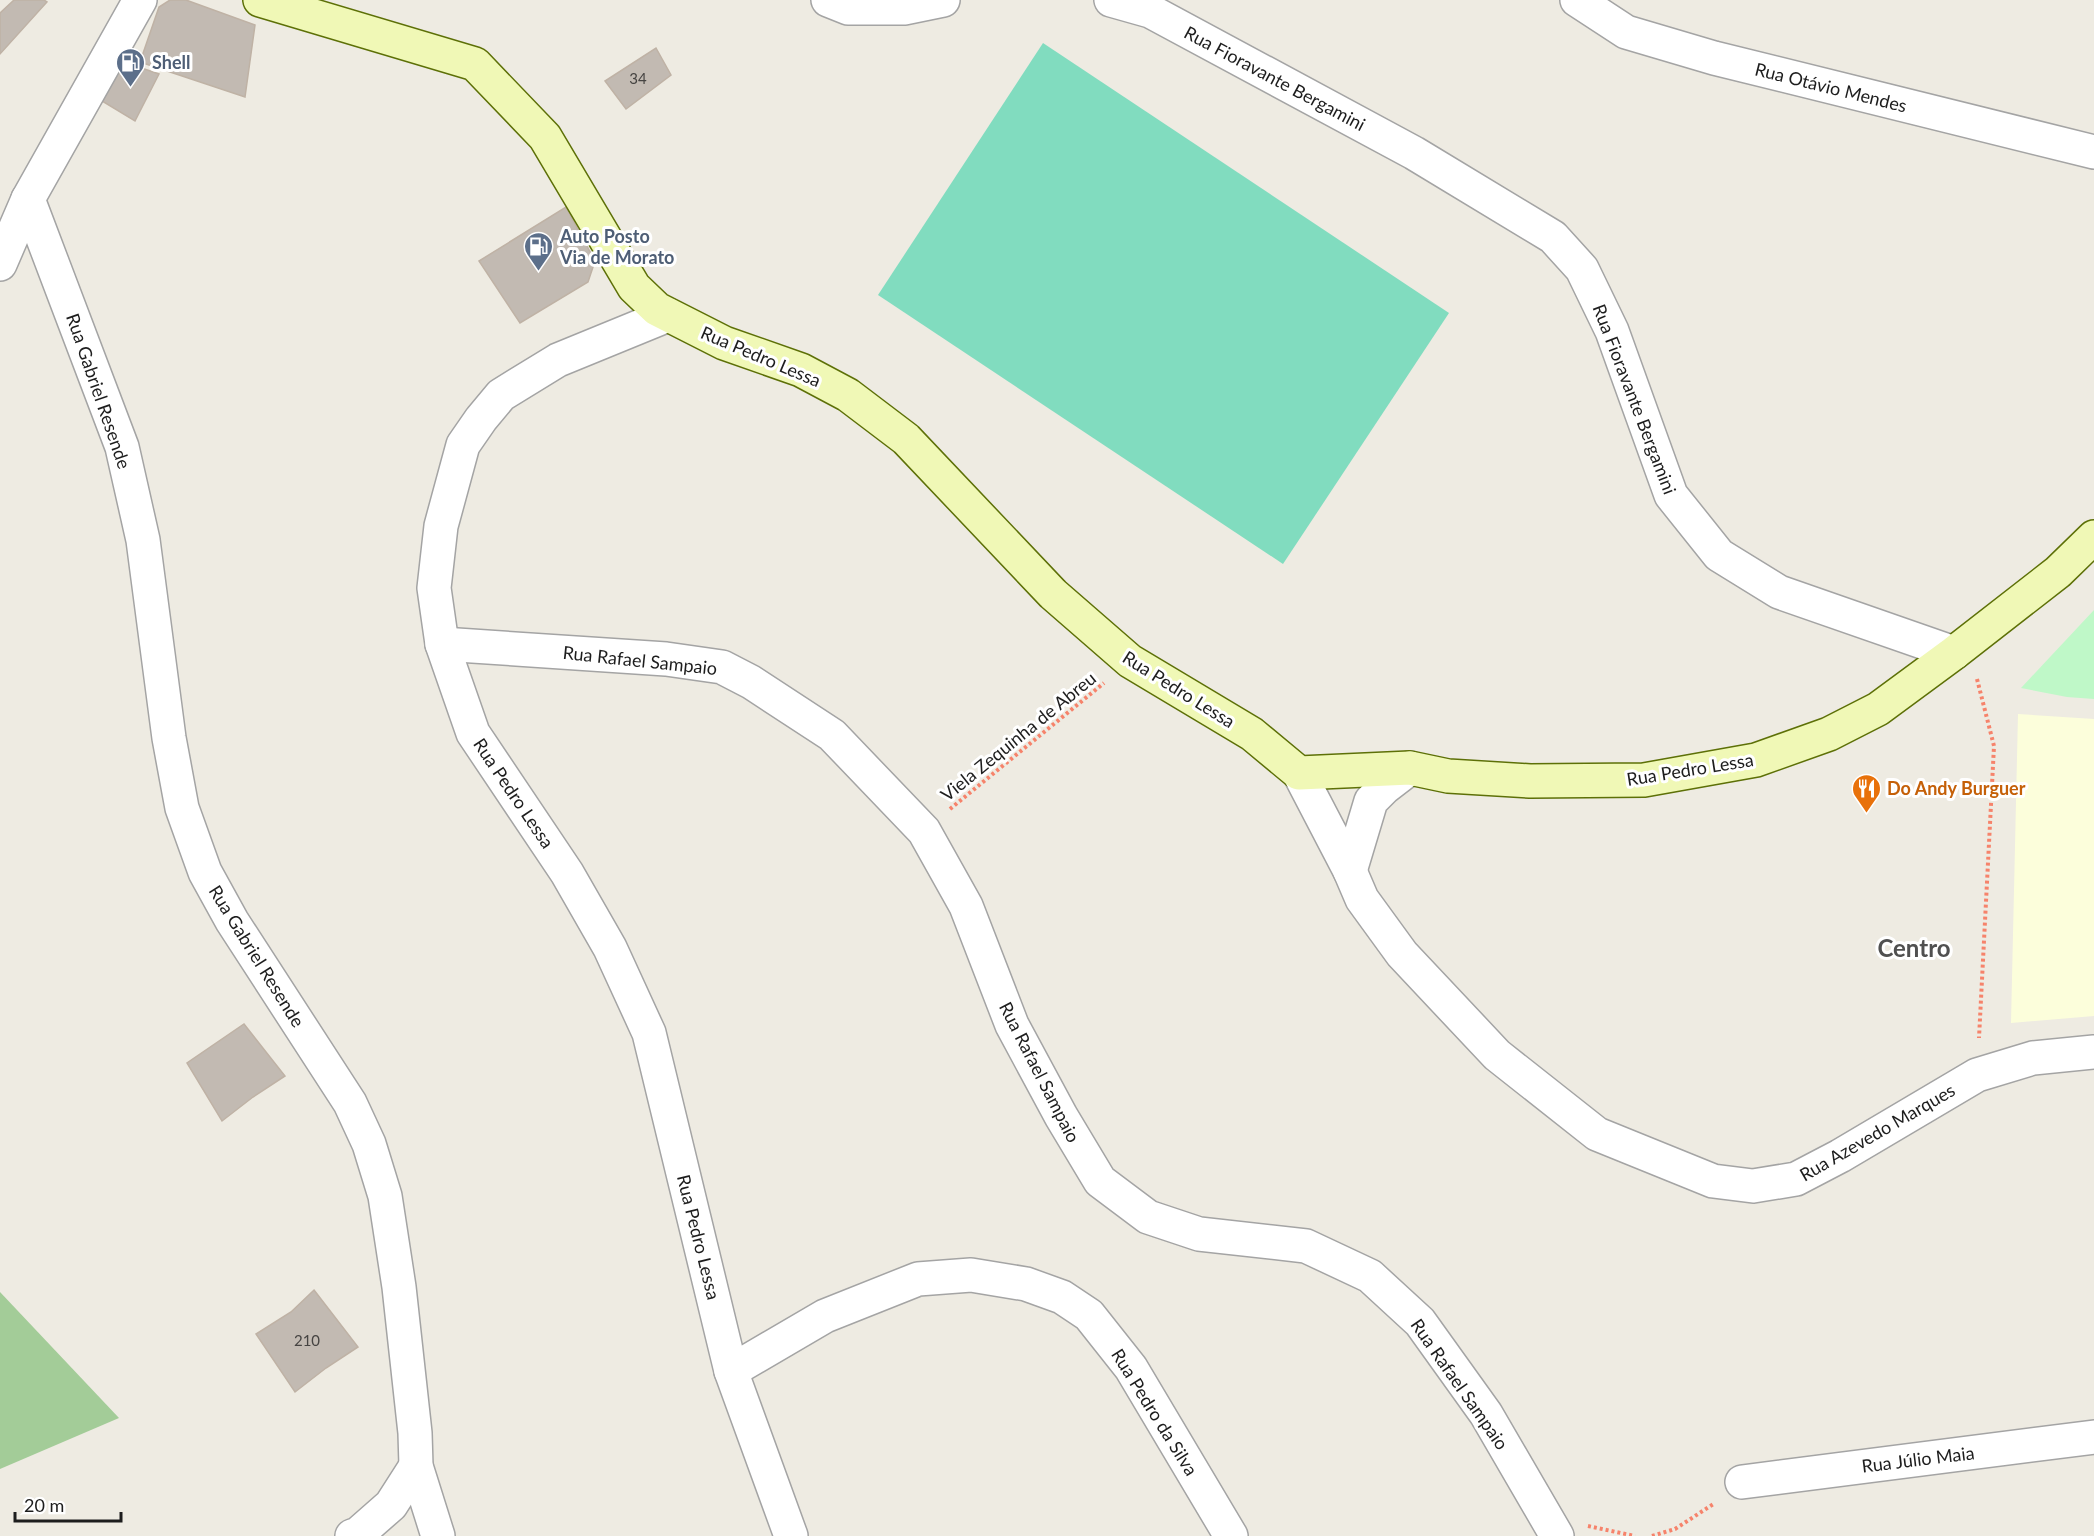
<svg xmlns="http://www.w3.org/2000/svg" width="2094" height="1536" font-family="Lato,sans-serif">
  <rect width="100%" height="100%" fill="#eeebe2"/>
  <polygon fill="#fcfedb" points="2018,714 2094,719 2094,1016 2011,1023"/>
  <polygon fill="#a3cc98" points="0,1292 119,1418 0,1469"/>
  <polygon fill="#bff8c8" points="2094,610 2094,699 2067,697 2021,688"/>
  <polygon fill="#81dcbf" points="1043,43 1449,313 1283,564 878,295"/>
  <g fill="#c2bab2" stroke="#bfb2a5" stroke-width="1.5">
    <polygon points="14,0 44,0 47,2 0,54 0,13"/>
    <polygon points="170,0 186,0 255,25 245,97 140,62 159,7"/>
    <polygon points="656,48 671,75 626,109 605,81"/>
    <polygon points="124,62 159,74 135,121 102,101"/>
    <polygon points="566,207 595,261 588,282 520,323 479,261"/>
    <polygon points="244,1024 285,1076 253,1097 222,1121 187,1063"/>
    <polygon points="314,1290 358,1347 326,1368 295,1392 256,1334 291,1312"/>
  </g>
  <g fill="none" stroke-linecap="round" stroke-linejoin="round">
    <defs>
      <g id="street">
        <polyline points="828,0 848,8 904,8 943,0"/>
        <polyline points="1111,0 1150,11 1414,153 1553,237 1582,269 1612,331 1671,495 1719,555 1779,592 1954,653"/>
        <polyline points="1577,0 1626,32 1714,58 2094,152"/>
        <polyline points="28,199 122,447 143,540 169,738 182,808 205,872 232,921 350,1103 369,1144 385,1196 399,1287 415,1433 416,1466 438,1536"/>
        <polyline points="0,264 28,199 140,0"/>
        <polyline points="668,315 558,360 501,395 481,419 463,445 441,526 434,588 442,644 473,733 567,873 610,948 649,1033 731,1371 791,1536"/>
        <polyline points="442,644 666,659 722,667 751,682 832,735 924,831 966,906 1012,1025 1061,1116 1100,1181 1148,1217 1199,1234 1306,1246 1370,1276 1420,1322 1486,1414 1557,1536"/>
        <polyline points="1299,773 1350,871 1362,899 1402,954 1497,1055 1597,1134 1713,1181 1753,1186 1796,1179 1840,1156 1977,1075 2033,1058 2094,1052"/>
        <polyline points="1350,871 1371,801 1384,788 1410,768"/>
        <polyline points="731,1371 825,1316 918,1279 971,1275 1026,1284 1062,1297 1089,1315 1131,1368 1231,1536"/>
        <polyline points="1742,1482 2094,1437"/>
        <polyline points="352,1536 358,1534 391,1505 416,1466"/>
      </g>
      <polyline id="secondary" points="260,0 475,64 545,137 634,287 657,309 724,343 801,370 848,395 906,439 1053,594 1130,661 1252,734 1299,773 1410,768 1448,776 1530,781 1644,780 1756,760 1829,734 1878,709 1954,653 2058,572 2094,537"/>
    </defs>
    <use href="#street" stroke="#a4a4a4" stroke-width="36"/>
    <use href="#secondary" stroke="#5d7007" stroke-width="36"/>
    <g stroke="#f6836b" stroke-width="4" stroke-dasharray="3 3" stroke-linecap="butt">
      <polyline points="1977,679 1994,746 1979,1038"/>
      <polyline points="950,809 1104,683"/>
      <polyline points="1588,1526 1635,1536"/>
      <polyline points="1652,1536 1675,1529 1715,1503"/>
    </g>
    <use href="#street" stroke="#fff" stroke-width="33"/>
    <use href="#secondary" stroke="#f0f8b6" stroke-width="33"/>
  </g>
  <defs>
    <symbol id="fuel-pin" viewBox="-11 -11 22 30"><path d="M0 17L-7.5 6A9.5 9.5 0 1 1 7.5 6Z" fill="#5c6f8a" stroke="#fff"/><path d="M-5.5-6h7V0h2V4h1.3V-2.5L3-4.5l.8-.8L6-3V5H2.5V1h-1V6h-7ZM-4.2-4.7v3.2H.2V-4.7Z" fill="#fff"/></symbol>
    <symbol id="restaurant-pin" viewBox="-11 -11 22 30"><path d="M0 17L-7.5 6A9.5 9.5 0 1 1 7.5 6Z" fill="#e8710a" stroke="#fff"/><path d="M-5-6h1v4h1v-4h1v4h1v-4h1v5L-1.5 .5V6h-2V.5L-5-1ZM5-6V6H3V1.5H1.5Q1.5-4 5-6Z" fill="#fff"/></symbol>
  </defs>
  <g fill-rule="evenodd">
    <use href="#fuel-pin" x="114" y="46" width="33" height="45"/>
    <use href="#fuel-pin" x="522" y="230" width="33" height="45"/>
    <use href="#restaurant-pin" x="1850" y="772" width="33" height="45"/>
  </g>
  <g text-anchor="middle" dominant-baseline="central" stroke-width="6" stroke-linejoin="round" paint-order="stroke">
    <g font-size="15" fill="#464442">
      <text x="638" y="78">34</text>
      <text x="307" y="1340">210</text>
    </g>
    <g font-size="18" font-weight="bold" fill="#4e5e75" stroke="#fff" text-anchor="start">
      <text x="152" y="62">Shell</text>
      <text x="560" y="236">Auto Posto<tspan x="560" dy="21">Via de Morato</tspan></text>
    </g>
    <g font-size="18" fill="#1d1d1d" stroke="#fff">
      <text transform="translate(1275 78) rotate(28)">Rua Fioravante Bergamini</text>
      <text transform="translate(1831 87) rotate(14)">Rua Otávio Mendes</text>
      <text transform="translate(761 356) rotate(23)">Rua Pedro Lessa</text>
      <text transform="translate(99 391) rotate(71)">Rua Gabriel Resende</text>
      <text transform="translate(1635 399) rotate(69)">Rua Fioravante Bergamini</text>
      <text transform="translate(640 660) rotate(6)">Rua Rafael Sampaio</text>
      <text transform="translate(1179 689) rotate(32)">Rua Pedro Lessa</text>
      <text transform="translate(1018 736) rotate(-39)">Viela Zequinha de Abreu</text>
      <text transform="translate(1690 769) rotate(-9)">Rua Pedro Lessa</text>
      <text transform="translate(514 793) rotate(56)">Rua Pedro Lessa</text>
      <text transform="translate(257 956) rotate(58)">Rua Gabriel Resende</text>
      <text transform="translate(1040 1072) rotate(63)">Rua Rafael Sampaio</text>
      <text transform="translate(1877 1132) rotate(-30)">Rua Azevedo Marques</text>
      <text transform="translate(699 1237) rotate(76)">Rua Pedro Lessa</text>
      <text transform="translate(1460 1384) rotate(55)">Rua Rafael Sampaio</text>
      <text transform="translate(1155 1412) rotate(58)">Rua Pedro da Silva</text>
      <text transform="translate(1918 1459) rotate(-7)">Rua Júlio Maia</text>
    </g>
    <g font-size="18" font-weight="bold" fill="#c56008" stroke="#fff" text-anchor="start">
      <text x="1887" y="788">Do Andy Burguer</text>
    </g>
    <g font-size="24" font-weight="bold" fill="#505050" stroke="#fff">
      <text x="1914" y="947">Centro</text>
    </g>
  </g>
  <path d="M15 1512v9h106v-9" fill="none" stroke="#1d1d1d" stroke-width="3"/>
  <text x="24" y="1512" font-size="18" fill="#1d1d1d" stroke="#ffffff" stroke-width="4.5" paint-order="stroke">20 m</text>
</svg>
